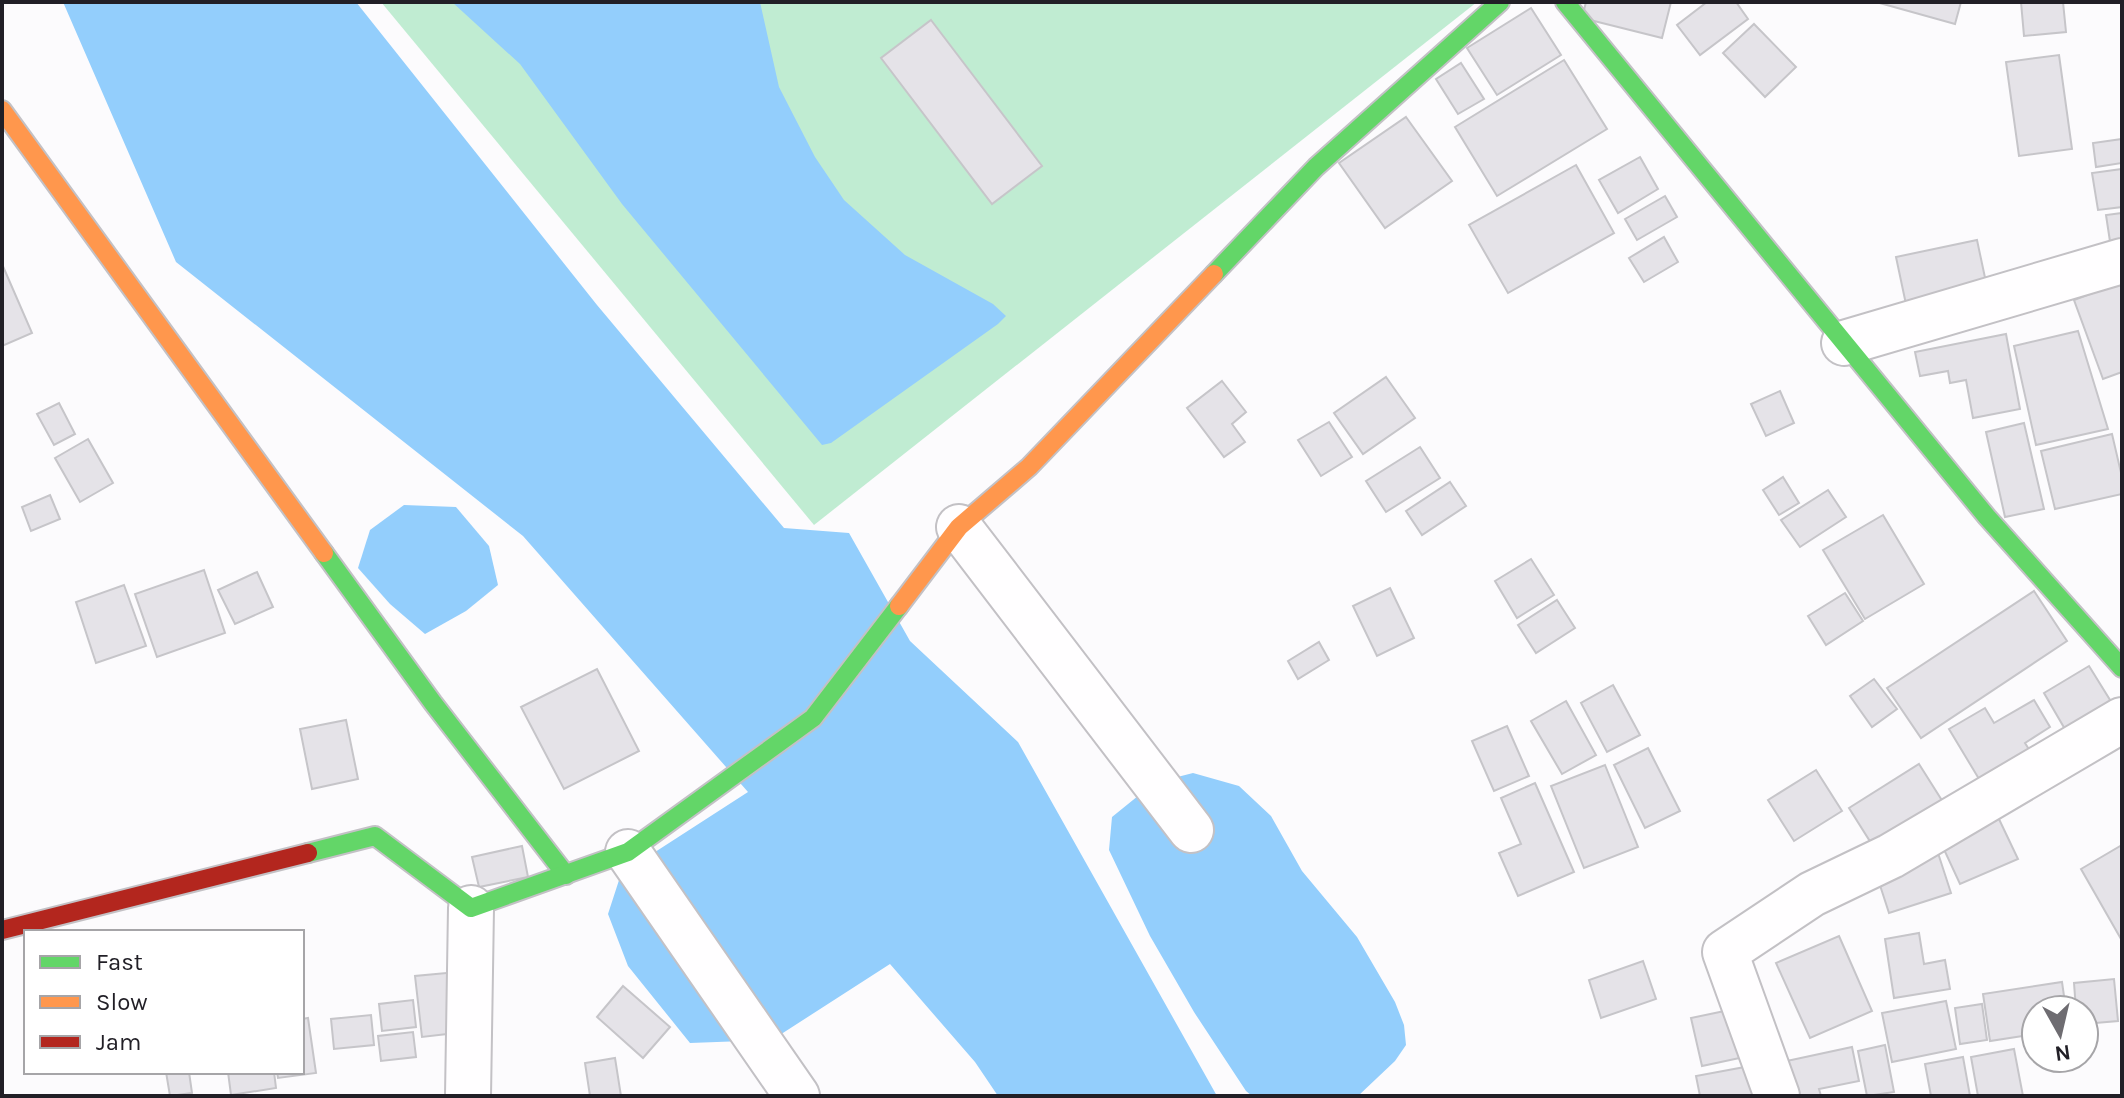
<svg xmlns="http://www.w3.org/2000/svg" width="2124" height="1098" font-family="Karla,sans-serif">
  <rect width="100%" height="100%" fill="#fcfbfd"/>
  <polygon fill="#c0ecd2" points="381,2 1477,2 814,525"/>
  <g fill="#93cefc">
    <polygon points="63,2 356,2 597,305 784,528 849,533 910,641 1018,742 1217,1096 998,1096 975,1062 890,964 772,1040 690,1043 628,966 608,914 621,874 748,792 523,536 176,262"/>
    <polygon points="452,2 760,2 779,87 815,157 844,200 905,255 993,304 1006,316 998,324 831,443 822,445 622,204 520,64"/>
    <polygon points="404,505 456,507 489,546 498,585 466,611 425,634 390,604 358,568 370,530"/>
    <polygon points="1193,773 1239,786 1271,816 1302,871 1357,937 1395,1002 1404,1025 1406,1045 1395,1061 1358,1096 1252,1096 1246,1091 1194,1012 1150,936 1109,850 1112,817 1154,783"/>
  </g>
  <g fill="#e5e3e8" stroke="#c6c5c9" stroke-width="2">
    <polygon points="1586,2 1671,2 1662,38 1582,18"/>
    <polygon points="1707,2 1736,2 1748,19 1700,55 1677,25"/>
    <polygon points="1876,2 1961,2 1955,24"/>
    <polygon points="2021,2 2063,2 2066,32 2024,36"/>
    <polygon points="1531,8 1561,55 1497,95 1467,48"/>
    <polygon points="931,20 1042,166 992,204 881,58"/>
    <polygon points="1754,24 1796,67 1765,97 1723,53"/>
    <polygon points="2059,55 2072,149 2019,156 2006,62"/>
    <polygon points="1564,60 1607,129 1497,196 1455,127"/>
    <polygon points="1461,63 1484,99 1458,114 1436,79"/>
    <polygon points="1406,117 1452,181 1385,228 1339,163"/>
    <polygon points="2122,139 2122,163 2096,167 2093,143"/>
    <polygon points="1640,157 1658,189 1618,213 1599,180"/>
    <polygon points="1576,165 1614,233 1508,293 1469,225"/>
    <polygon points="2122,169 2122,207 2098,210 2092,173"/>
    <polygon points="1665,196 1677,217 1637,240 1625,219"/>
    <polygon points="2122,213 2122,246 2111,248 2106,215"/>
    <polygon points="1664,237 1678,262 1644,282 1629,258"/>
    <polygon points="1977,240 1987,287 1911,328 1896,257"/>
    <polygon points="2,264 32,333 2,346"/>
    <polygon points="2122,282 2122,372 2103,379 2074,300"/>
    <polygon points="2078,331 2108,429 2036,445 2014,346"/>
    <polygon points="2006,334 2020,409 1973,418 1966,380 1950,383 1948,371 1920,376 1915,352"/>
    <polygon points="1386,377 1415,418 1363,454 1334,413"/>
    <polygon points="1222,381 1246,412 1232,424 1245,442 1224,457 1187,408"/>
    <polygon points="1780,391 1794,423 1766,436 1751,404"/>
    <polygon points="59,403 75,434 54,445 37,414"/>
    <polygon points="1329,422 1352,457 1321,476 1298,440"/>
    <polygon points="2024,423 2044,509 2005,517 1986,432"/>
    <polygon points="2112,434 2122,477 2122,494 2055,509 2041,451"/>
    <polygon points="88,439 113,483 80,502 55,458"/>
    <polygon points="1420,447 1440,478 1386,512 1366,481"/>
    <polygon points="1783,477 1799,503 1779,515 1763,490"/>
    <polygon points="1450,482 1466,506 1422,535 1406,511"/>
    <polygon points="1828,490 1846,517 1800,547 1781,520"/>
    <polygon points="50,495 60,519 31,531 22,507"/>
    <polygon points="1883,515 1924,584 1865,619 1823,550"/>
    <polygon points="1531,559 1554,595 1517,618 1495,581"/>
    <polygon points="204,570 225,633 157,657 135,594"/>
    <polygon points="257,572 273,607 235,624 218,590"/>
    <polygon points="124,585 146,646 96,663 76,602"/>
    <polygon points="1390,588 1414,638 1377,656 1353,606"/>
    <polygon points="2034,591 2067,641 1921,738 1887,688"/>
    <polygon points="1845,593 1863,621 1826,645 1808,616"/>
    <polygon points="1557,600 1575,628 1536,653 1518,625"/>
    <polygon points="1319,642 1329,660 1298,679 1288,661"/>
    <polygon points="2089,666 2115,708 2069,736 2044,693"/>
    <polygon points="597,669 639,751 564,789 521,707"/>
    <polygon points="1874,679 1897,709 1872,727 1850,696"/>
    <polygon points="1613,685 1640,735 1607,752 1581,703"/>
    <polygon points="2034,700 2050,727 2025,743 2035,759 1985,789 1949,729 1985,708 1994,723"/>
    <polygon points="1566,701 1596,755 1562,774 1531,721"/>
    <polygon points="346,720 358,779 312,789 300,729"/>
    <polygon points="1507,726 1529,776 1494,791 1472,741"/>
    <polygon points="1648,748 1680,811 1645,828 1614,765"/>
    <polygon points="1919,764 1948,810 1878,854 1849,808"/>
    <polygon points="1605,765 1638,847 1584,868 1551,786"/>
    <polygon points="1816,770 1842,811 1794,841 1768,800"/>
    <polygon points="1535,783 1574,872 1518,896 1499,853 1521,844 1501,798"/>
    <polygon points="1998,817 2018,859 1960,884 1941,843"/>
    <polygon points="2122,845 2122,939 2121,939 2081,869"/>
    <polygon points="522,846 528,877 479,887 472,857"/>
    <polygon points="1938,853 1951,893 1889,913 1876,873"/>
    <polygon points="1919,933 1924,964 1945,960 1950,989 1894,998 1885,939"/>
    <polygon points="1839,936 1872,1011 1810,1038 1776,963"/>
    <polygon points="1643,961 1656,999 1601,1018 1589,980"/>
    <polygon points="457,972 464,1032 422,1037 415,976"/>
    <polygon points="2114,979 2118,1021 2084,1024 2084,1010 2076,1010 2074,983"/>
    <polygon points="2062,982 2066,1010 2036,1010 2036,1034 1990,1041 1983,994"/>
    <polygon points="623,986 670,1027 643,1058 597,1017"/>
    <polygon points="413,1000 416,1027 382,1031 379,1004"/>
    <polygon points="1946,1001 1956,1049 1892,1062 1882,1013"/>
    <polygon points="1982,1004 1987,1040 1960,1044 1955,1008"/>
    <polygon points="1739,1008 1749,1056 1702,1066 1691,1018"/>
    <polygon points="371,1015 374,1045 334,1049 331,1019"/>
    <polygon points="308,1018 316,1073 278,1078 277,1072 302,1072 302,1019"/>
    <polygon points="413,1032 416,1057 381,1061 378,1036"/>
    <polygon points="1885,1045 1894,1092 1867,1096 1858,1051"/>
    <polygon points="1852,1047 1859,1081 1819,1089 1821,1096 1789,1096 1782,1062"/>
    <polygon points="2014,1049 2023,1096 1978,1096 1971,1057"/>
    <polygon points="1963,1057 1970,1096 1931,1096 1925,1064"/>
    <polygon points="615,1058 621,1096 590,1096 585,1063"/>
    <polygon points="1761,1064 1768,1096 1700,1096 1696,1076"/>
    <polygon points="166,1072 189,1072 192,1093 170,1096"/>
    <polygon points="228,1072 274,1072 276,1088 231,1095"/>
  </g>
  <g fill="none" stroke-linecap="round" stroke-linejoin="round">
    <defs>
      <g id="street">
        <polyline points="1844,343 2122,261"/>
        <polyline points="959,527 1191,830"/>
        <polyline points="628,852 797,1096"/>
        <polyline points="468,1096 471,908"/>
        <polyline points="1777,1096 1725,952 1812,894 1891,856 2122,720"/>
      </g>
      <g id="fast">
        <polyline points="1565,2 1987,517 2122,668"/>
        <polyline points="1214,274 1316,167 1500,2"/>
        <polyline points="324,553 433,703 566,875"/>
        <polyline points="308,853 375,836 471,908 628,852 813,718 899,606"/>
      </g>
      <g id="slow">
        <polyline points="2,110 324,553"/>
        <polyline points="899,606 959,527 1029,467 1214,274"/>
      </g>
      <polyline id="jam" points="2,930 308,853"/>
    </defs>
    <use href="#street" stroke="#c3c1c5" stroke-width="48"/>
    <use href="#fast" stroke="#c3c1c5" stroke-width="22"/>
    <use href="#slow" stroke="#c3c1c5" stroke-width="22"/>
    <use href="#jam" stroke="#c3c1c5" stroke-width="22"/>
    <use href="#street" stroke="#fffeff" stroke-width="44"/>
    <use href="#fast" stroke="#63d668" stroke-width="18"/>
    <use href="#slow" stroke="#ff974d" stroke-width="18"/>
    <use href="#jam" stroke="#b3261e" stroke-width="18"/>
  </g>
  <rect width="2124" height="1098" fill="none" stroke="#211f26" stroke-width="8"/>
  <rect x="24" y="930" width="280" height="144" fill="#ffffff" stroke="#a6a5a8" stroke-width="2"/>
  <rect x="40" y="956" width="40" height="12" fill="#63d668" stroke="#a6a5a8" stroke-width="2"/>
  <text x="96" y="970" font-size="24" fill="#211f26">Fast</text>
  <rect x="40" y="996" width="40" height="12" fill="#ff974d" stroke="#a6a5a8" stroke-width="2"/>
  <text x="96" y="1010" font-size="24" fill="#211f26">Slow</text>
  <rect x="40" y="1036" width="40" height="12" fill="#b3261e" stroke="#a6a5a8" stroke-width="2"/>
  <text x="96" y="1050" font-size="24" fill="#211f26">Jam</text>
  <g transform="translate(2060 1034) rotate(172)"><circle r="38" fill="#ffffff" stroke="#a6a5a8" stroke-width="2"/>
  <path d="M0-6L14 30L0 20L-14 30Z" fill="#6e6c71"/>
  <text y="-12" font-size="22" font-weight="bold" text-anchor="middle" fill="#211f26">N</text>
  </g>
</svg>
